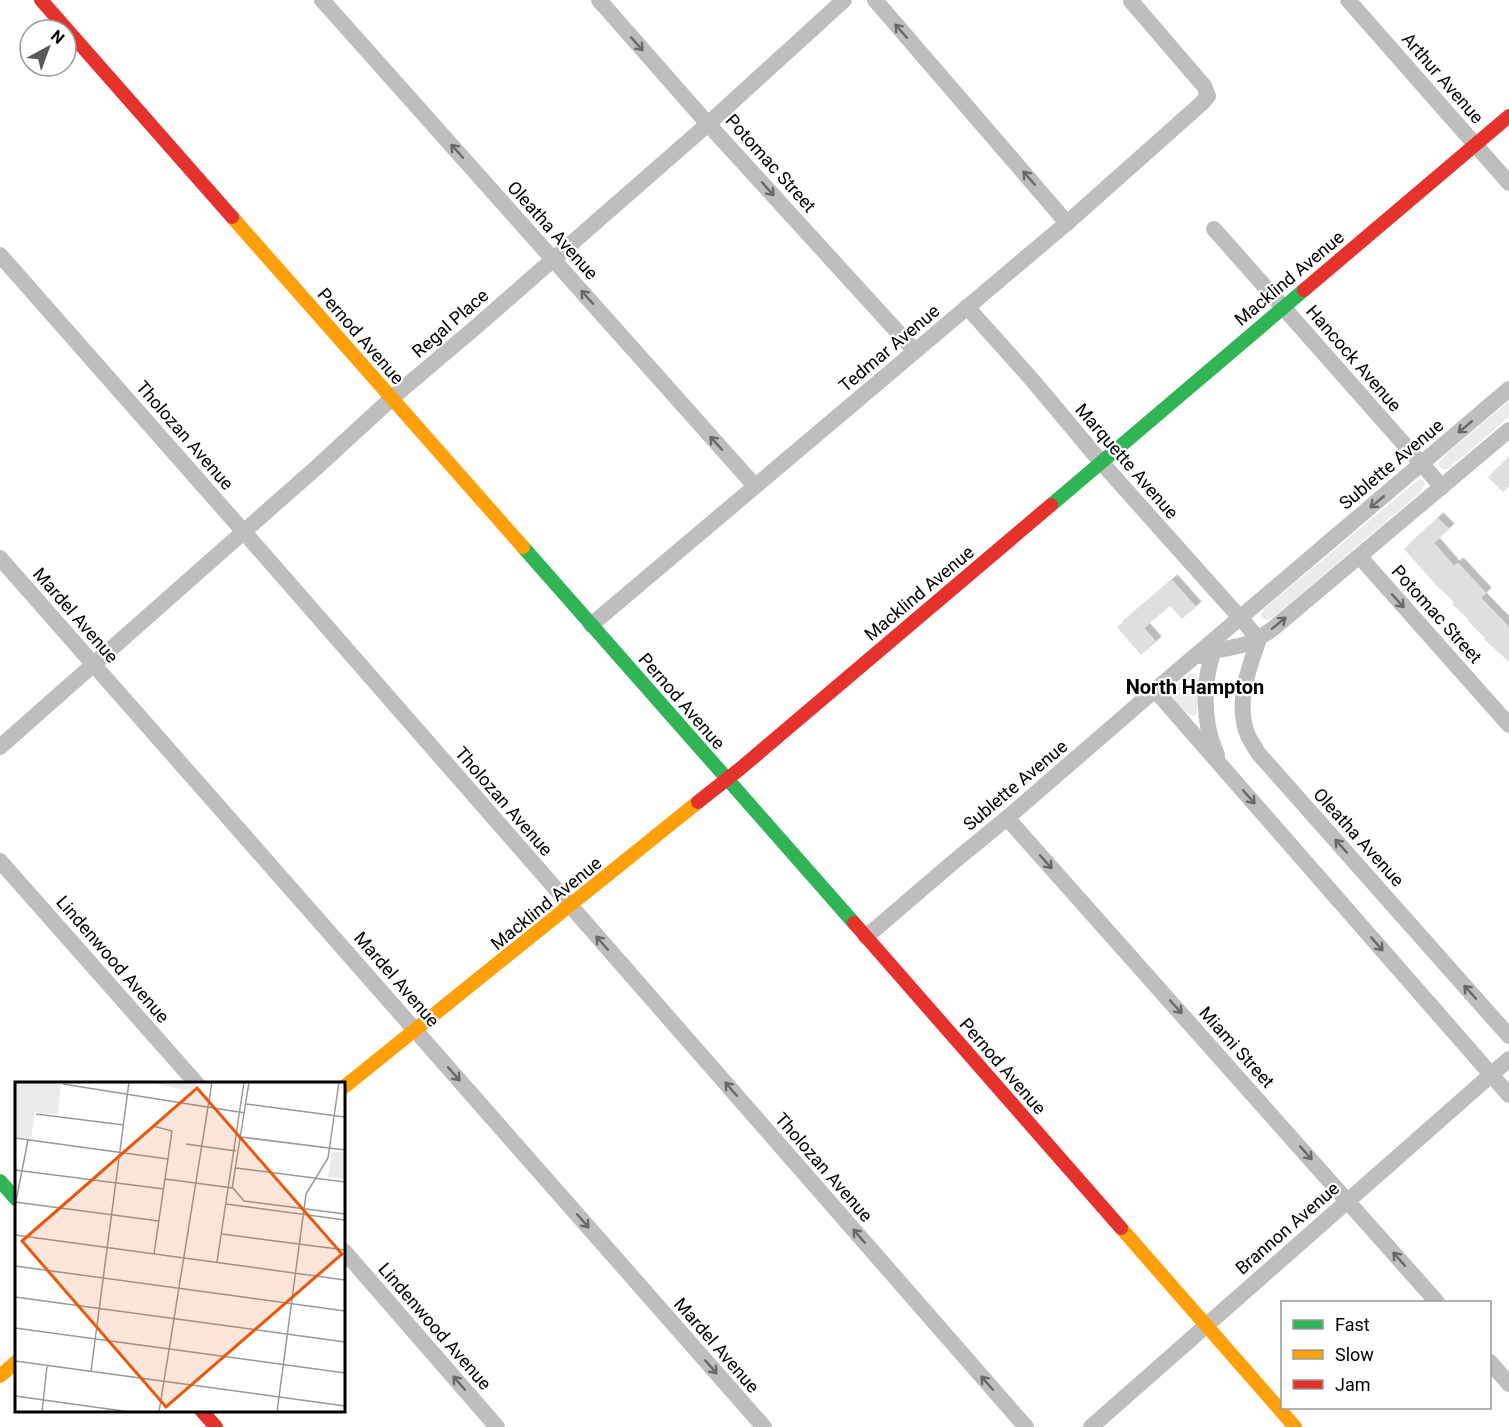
<svg xmlns="http://www.w3.org/2000/svg" width="1509" height="1427" font-family="Roboto,sans-serif">
  <defs>
    <filter id="shadow"><feDropShadow dx="5.5" dy="-5.5" stdDeviation="0" flood-color="#0004"/></filter>
  </defs>
  <rect width="100%" height="100%" fill="#fff"/>
  <g fill="#ebebeb">
    <polygon points="1509,401 1509,417 1449,468 1444,470 1440,467 1438,464 1444,456"/>
    <polygon points="1418,480 1423,480 1425,484 1421,492 1271,619 1266,620 1263,618 1261,615 1266,607"/>
    <path d="M1193,673L1197,676L1199,680L1197,713L1194,716C1185,714 1173,701 1172,692C1175,685 1186,675 1193,673Z"/>
  </g>
  <g fill="#dfdfdf" filter="url(#shadow)">
    <polygon points="1509,457 1509,486 1503,492 1488,477"/>
    <polygon points="1438,518 1449,529 1434,543 1454,566 1458,563 1486,593 1481,598 1509,627 1509,662 1484,639 1485,638 1468,621 1469,620 1452,604 1454,602 1437,586 1404,549"/>
    <polygon points="1172,580 1196,607 1182,619 1170,606 1144,628 1156,642 1141,655 1117,627"/>
  </g>
  <g fill="none" stroke-linecap="round" stroke-linejoin="round">
    <g stroke="#bebebe" stroke-width="16">
      <polyline points="322,0 755,486"/>
      <polyline points="599,0 708,124 915,351"/>
      <polyline points="875,0 1067,223"/>
      <polyline points="1348,0 1509,183"/>
      <polyline points="1214,229 1442,487"/>
      <polyline points="0,255 244,532 1026,1427"/>
      <path d="M967,307L1034,382L1101,462L1259,639C1248,670 1235,704 1248,736C1251,742 1255,747 1258,753L1509,1036"/>
      <polyline points="1360,557 1509,725"/>
      <polyline points="0,558 764,1427"/>
      <polyline points="591,625 1067,223 1202,103 1208,96 1204,86 1131,1"/>
      <path d="M1216,646C1202,677 1202,723 1217,755"/>
      <path d="M1199,656C1213,649 1231,649 1246,644C1257,640 1266,634 1275,627L1509,430"/>
      <polyline points="1155,690 1509,1095"/>
      <polyline points="0,747 317,467 392,398 477,326 708,124 844,0"/>
      <polyline points="1007,818 1437,1302"/>
      <polyline points="0,861 197,1084"/>
      <polyline points="866,937 951,864 1007,818 1148,696 1509,389"/>
      <polyline points="344,1251 497,1427"/>
      <polyline points="1490,1362 1509,1384"/>
      <polyline points="1091,1427 1509,1059"/>
    </g>
    <g stroke="#30b455" stroke-width="14">
      <polyline points="1051,505 1304,290"/>
      <polyline points="523,547 854,923"/>
      <polyline points="0,1181 16,1199"/>
    </g>
    <g stroke="#ff9f0a" stroke-width="14">
      <polyline points="232,217 523,547"/>
      <polyline points="344,1087 698,802"/>
      <polyline points="1121,1228 1295,1427"/>
      <polyline points="0,1376 16,1362"/>
    </g>
    <g stroke="#e5322d" stroke-width="14">
      <polyline points="41,0 232,217"/>
      <polyline points="1304,290 1509,116"/>
      <polyline points="698,802 741,768 1051,505"/>
      <polyline points="854,923 1121,1228"/>
      <polyline points="201,1410 216,1427"/>
    </g>
  </g>
  <defs><path id="oneway-shaft" d="M-6 0H5M1.5-3L5.5 0L1.5 3" fill="none" stroke-width="1.6" stroke-linecap="round" stroke-linejoin="round" transform="scale(1.5)"/></defs>
  <g stroke="#686868">
    <use href="#oneway-shaft" transform="translate(901 31) rotate(-131)"/>
    <use href="#oneway-shaft" transform="translate(637 44) rotate(48)"/>
    <use href="#oneway-shaft" transform="translate(457 151) rotate(-132)"/>
    <use href="#oneway-shaft" transform="translate(1029 178) rotate(-131)"/>
    <use href="#oneway-shaft" transform="translate(768 189) rotate(48)"/>
    <use href="#oneway-shaft" transform="translate(587 297) rotate(-132)"/>
    <use href="#oneway-shaft" transform="translate(1465 427) rotate(140)"/>
    <use href="#oneway-shaft" transform="translate(716 443) rotate(-132)"/>
    <use href="#oneway-shaft" transform="translate(1377 502) rotate(140)"/>
    <use href="#oneway-shaft" transform="translate(1398 601) rotate(48)"/>
    <use href="#oneway-shaft" transform="translate(1279 623) rotate(-39)"/>
    <use href="#oneway-shaft" transform="translate(1249 797) rotate(49)"/>
    <use href="#oneway-shaft" transform="translate(1341 846) rotate(-132)"/>
    <use href="#oneway-shaft" transform="translate(1046 862) rotate(48)"/>
    <use href="#oneway-shaft" transform="translate(602 943) rotate(-131)"/>
    <use href="#oneway-shaft" transform="translate(1377 944) rotate(49)"/>
    <use href="#oneway-shaft" transform="translate(1470 992) rotate(-132)"/>
    <use href="#oneway-shaft" transform="translate(1176 1007) rotate(48)"/>
    <use href="#oneway-shaft" transform="translate(454 1074) rotate(49)"/>
    <use href="#oneway-shaft" transform="translate(731 1089) rotate(-131)"/>
    <use href="#oneway-shaft" transform="translate(1306 1153) rotate(48)"/>
    <use href="#oneway-shaft" transform="translate(583 1221) rotate(49)"/>
    <use href="#oneway-shaft" transform="translate(859 1236) rotate(-131)"/>
    <use href="#oneway-shaft" transform="translate(1399 1259) rotate(-131)"/>
    <use href="#oneway-shaft" transform="translate(711 1367) rotate(49)"/>
    <use href="#oneway-shaft" transform="translate(459 1383) rotate(-131)"/>
    <use href="#oneway-shaft" transform="translate(987 1383) rotate(-131)"/>
  </g>
  <g text-anchor="middle" dominant-baseline="central" stroke-width="4.5" stroke-linejoin="round" paint-order="stroke">
    <g font-size="18" fill="#000" stroke="#fff">
      <text transform="translate(1443 78) rotate(49)">Arthur Avenue</text>
      <text transform="translate(771 163) rotate(48)">Potomac Street</text>
      <text transform="translate(553 230) rotate(48)">Oleatha Avenue</text>
      <text transform="translate(1289 278) rotate(-40)">Macklind Avenue</text>
      <text transform="translate(450 323) rotate(-41)">Regal Place</text>
      <text transform="translate(361 336) rotate(49)">Pernod Avenue</text>
      <text transform="translate(889 348) rotate(-40)">Tedmar Avenue</text>
      <text transform="translate(1354 358) rotate(49)">Hancock Avenue</text>
      <text transform="translate(185 435) rotate(49)">Tholozan Avenue</text>
      <text transform="translate(1127 461) rotate(49)">Marquette Avenue</text>
      <text transform="translate(1391 464) rotate(-40)">Sublette Avenue</text>
      <text transform="translate(919 593) rotate(-40)">Macklind Avenue</text>
      <text transform="translate(1437 614) rotate(48)">Potomac Street</text>
      <text transform="translate(76 615) rotate(49)">Mardel Avenue</text>
      <text transform="translate(682 701) rotate(49)">Pernod Avenue</text>
      <text transform="translate(1015 785) rotate(-40)">Sublette Avenue</text>
      <text transform="translate(504 801) rotate(49)">Tholozan Avenue</text>
      <text transform="translate(1359 837) rotate(48)">Oleatha Avenue</text>
      <text transform="translate(546 903) rotate(-39)">Macklind Avenue</text>
      <text transform="translate(113 959) rotate(49)">Lindenwood Avenue</text>
      <text transform="translate(397 979) rotate(49)">Mardel Avenue</text>
      <text transform="translate(1237 1047) rotate(48)">Miami Street</text>
      <text transform="translate(1003 1066) rotate(49)">Pernod Avenue</text>
      <text transform="translate(824 1167) rotate(49)">Tholozan Avenue</text>
      <text transform="translate(1287 1228) rotate(-41)">Brannon Avenue</text>
      <text transform="translate(435 1326) rotate(49)">Lindenwood Avenue</text>
      <text transform="translate(717 1345) rotate(49)">Mardel Avenue</text>
    </g>
    <g font-size="20" font-weight="bold" fill="#000" stroke="#fff">
      <text x="1195" y="687">North Hampton</text>
    </g>
  </g>
  <g transform="translate(15 1082)">
    <rect width="330" height="330" fill="#fff"/>
    <path d="M0,0H46L43,33L20,30L16,57L0,55ZM131,0H179L181,1L180,10ZM317,69L330,71V97L313,95Z" fill="#ebebeb"/>
    <path fill="none" stroke="#999" stroke-width="1.5" d="M48,2L230,31M231,22L330,35M21,32L109,43M138,44L157,49L139,172M226,55L330,68M0,56L153,77M171,62L221,69M221,86L330,100M0,88L149,107M150,97L218,106L229,119L330,132M217,107L234,0M0,120L144,139M211,122L330,138M0,124L13,58M207,152L330,168M0,153L330,198M202,180L229,0M0,184L330,229M0,215L330,260M0,246L330,291M0,279L330,324M76,289L114,0M0,314L115,330M27,330L32,284M144,330L197,0M262,330L291,112L313,76L324,0"/>
    <path fill="#e8590c" fill-opacity="0.15" stroke="#e8590c" stroke-width="3" d="M182,6L327,172L151,325L7,159Z"/>
    <rect width="330" height="330" fill="none" stroke="#000" stroke-width="3"/>
  </g>
  <rect x="1281" y="1301" width="210" height="108" fill="#ffffff" stroke="#999999" stroke-width="1.5"/>
  <rect x="1293" y="1320" width="30" height="9" fill="#30b455" stroke="#999999" stroke-width="1.5"/>
  <text x="1335" y="1331" font-size="18" fill="#000000">Fast</text>
  <rect x="1293" y="1350" width="30" height="9" fill="#ff9f0a" stroke="#999999" stroke-width="1.5"/>
  <text x="1335" y="1361" font-size="18" fill="#000000">Slow</text>
  <rect x="1293" y="1380" width="30" height="9" fill="#e5322d" stroke="#999999" stroke-width="1.5"/>
  <text x="1335" y="1391" font-size="18" fill="#000000">Jam</text>
  <g transform="translate(48 48) rotate(41)"><circle r="28" fill="#ffffff" stroke="#999999" stroke-width="1.5"/>
  <path d="M0-4.5L10 22L0 15L-10 22Z" fill="#595959"/>
  <text y="-9" font-size="16" font-weight="bold" text-anchor="middle" fill="#000000">N</text>
  </g>
</svg>
